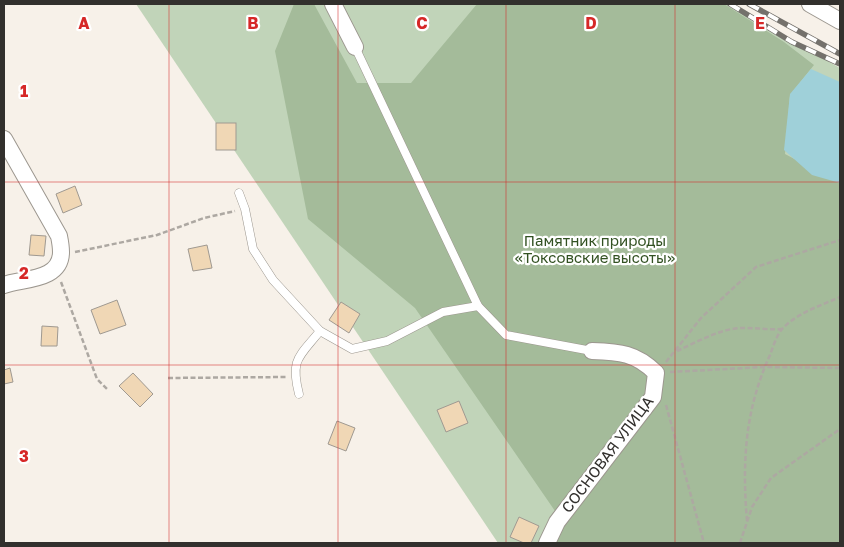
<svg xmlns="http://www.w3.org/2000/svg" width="844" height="547" font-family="'Golos Text',sans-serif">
  <rect width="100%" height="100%" fill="#f7f1e9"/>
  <polygon fill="#c1d4b9" points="136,4 727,4 840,68 840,543 498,543"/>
  <polygon fill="#a4bb9a" points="294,4 314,4 357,83 411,83 477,4 724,4 784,42 814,65 790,95 785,154 840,183 840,543 551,543 555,511 415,308 308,219 275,51"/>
  <polygon fill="#9fd0d9" points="811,69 840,82 840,183 812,175 784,150 790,94"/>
  <g fill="#f0d7b5" stroke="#9f9991">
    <rect x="216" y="123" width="20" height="27"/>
    <polygon points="75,186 82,205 63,213 56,194"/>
    <polygon points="31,235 46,236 44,256 29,255"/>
    <polygon points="207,245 212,268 193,271 188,249"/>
    <polygon points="117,300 126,325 100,334 91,310"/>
    <polygon points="341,302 360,314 349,333 329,320"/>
    <polygon points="42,326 58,327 57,346 41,346"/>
    <polygon points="10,368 13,382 4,384 4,370"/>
    <polygon points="133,373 153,394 140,407 119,386"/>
    <polygon points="459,401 468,423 446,432 437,410"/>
    <polygon points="337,421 355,428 346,451 328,444"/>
    <polygon points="519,517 539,526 531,543 524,543 510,537"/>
  </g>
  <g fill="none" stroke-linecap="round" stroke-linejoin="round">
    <defs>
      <g id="service">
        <polyline points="355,47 478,306 506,335 592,351"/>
        <polyline points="239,193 245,209 253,249 273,280 320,331 352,349 387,341 443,312 478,306"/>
        <path d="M299,394C290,359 299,357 320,331"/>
      </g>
      <g id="minor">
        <polyline points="333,4 355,47"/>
        <polyline points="810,4 840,21"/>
        <path d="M4,139L59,236C60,241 61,247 61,252C61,281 23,278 4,285"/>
        <path d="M547,543L557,522L653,397L656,373C636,353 620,352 592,351"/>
      </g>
    </defs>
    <use href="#service" stroke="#9c978f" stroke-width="9"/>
    <use href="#minor" stroke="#9c978f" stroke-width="18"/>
    <g stroke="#ada8a2" stroke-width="2.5" stroke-dasharray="5 2.5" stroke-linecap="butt">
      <polyline points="75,252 157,235 204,218 235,211"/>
      <polyline points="61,282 97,379 107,389"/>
      <path d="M677,351C697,342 723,327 745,328C757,328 769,330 781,329"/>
      <polyline points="666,362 701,318 756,267 840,240"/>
      <polyline points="670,372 764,367 840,368"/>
      <polyline points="168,378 286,377"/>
      <polyline points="666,405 704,543"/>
      <path d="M747,521C742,461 745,410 770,355C773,347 777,334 783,328C799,312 820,306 840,297"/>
      <polyline points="740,543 752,507 771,478 840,429"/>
    </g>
    <use href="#service" stroke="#fff" stroke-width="8"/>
    <use href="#minor" stroke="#fff" stroke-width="16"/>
    <defs>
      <g id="rail">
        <polyline points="730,4 792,42 840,64"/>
        <polyline points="749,4 840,54"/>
      </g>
    </defs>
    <use href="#rail" stroke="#74716c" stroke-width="5.5"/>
    <use href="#rail" stroke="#fff" stroke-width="4" stroke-dasharray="11" stroke-linecap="butt"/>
  </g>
  <path fill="none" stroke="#d62828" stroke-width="1" stroke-opacity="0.55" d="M169,4V543M338,4V543M506,4V543M675,4V543M4,182H840M4,365H840"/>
  <g text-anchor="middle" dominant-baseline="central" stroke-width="4.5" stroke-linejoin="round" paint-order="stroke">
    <g font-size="15" fill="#325122" stroke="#fff">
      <text x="595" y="240">Памятник природы<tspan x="595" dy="17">«Токсовские высоты»</tspan></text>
    </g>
    <g font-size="15" fill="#32302d" stroke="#fff">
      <text transform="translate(607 454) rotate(-53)">СОСНОВАЯ УЛИЦА</text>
    </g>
  </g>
  <g font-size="16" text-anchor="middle" font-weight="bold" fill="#d62828" stroke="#fff" stroke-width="4.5" stroke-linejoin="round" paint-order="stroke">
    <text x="84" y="29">A</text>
    <text x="253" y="29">B</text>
    <text x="422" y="29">C</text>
    <text x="591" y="29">D</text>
    <text x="760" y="29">E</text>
    <text x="24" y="97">1</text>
    <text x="24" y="279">2</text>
    <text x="24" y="462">3</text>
  </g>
  <rect width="844" height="547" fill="none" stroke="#32302d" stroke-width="10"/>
</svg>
